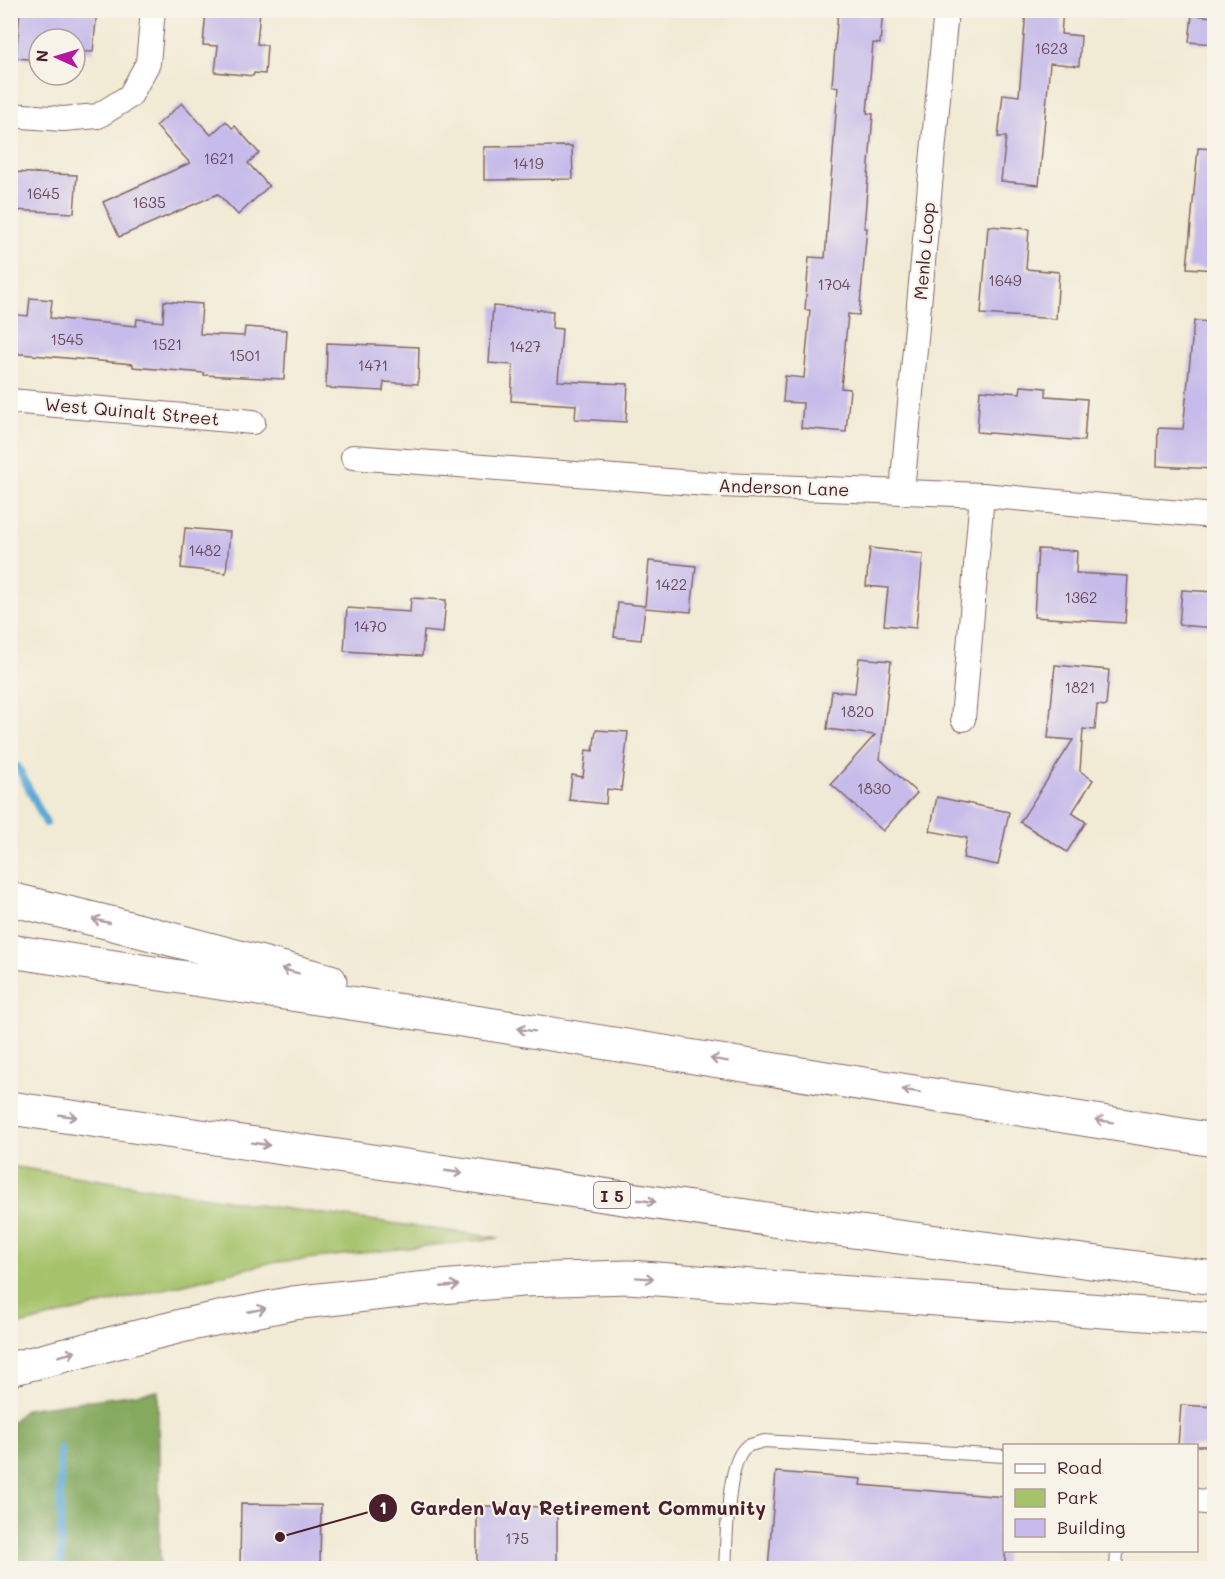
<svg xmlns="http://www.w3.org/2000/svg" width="1225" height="1579" font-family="Mali,sans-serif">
  <rect width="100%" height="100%" fill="#f7f3e8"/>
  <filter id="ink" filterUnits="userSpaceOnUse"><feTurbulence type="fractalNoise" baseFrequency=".0167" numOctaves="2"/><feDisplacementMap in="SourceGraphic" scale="12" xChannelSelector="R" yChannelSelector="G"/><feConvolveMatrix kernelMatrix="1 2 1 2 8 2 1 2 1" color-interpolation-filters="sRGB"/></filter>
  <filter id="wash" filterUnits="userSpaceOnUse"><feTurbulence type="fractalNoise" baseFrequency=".008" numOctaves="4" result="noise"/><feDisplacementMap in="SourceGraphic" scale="24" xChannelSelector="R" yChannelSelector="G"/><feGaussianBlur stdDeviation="1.35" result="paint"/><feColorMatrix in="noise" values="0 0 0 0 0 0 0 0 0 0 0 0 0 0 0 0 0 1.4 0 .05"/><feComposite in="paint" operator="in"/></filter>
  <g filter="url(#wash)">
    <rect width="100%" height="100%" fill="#f1ead4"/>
    <polygon fill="#a5c36b" stroke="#78714b" stroke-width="1.5" points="10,1166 266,1206 500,1238 269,1263 11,1327"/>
    <polygon fill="#84a95f" stroke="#676445" stroke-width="1.5" points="158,1391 160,1568 11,1568 11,1423 26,1409"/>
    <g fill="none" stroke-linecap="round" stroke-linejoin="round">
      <g stroke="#5ea9d6" stroke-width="8">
        <polyline points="10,764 18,767 46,823"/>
        <polyline points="60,1448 61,1568"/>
      </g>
    </g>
    <g id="blocks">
      <g fill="#c6bbea">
        <polygon points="20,10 97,10 93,52 75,51 75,39 39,39 39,60 16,58"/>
        <polygon points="206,10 260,10 257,44 267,45 265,74 254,73 253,76 215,72 218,46 203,45"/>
        <polygon points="838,10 883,10 880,44 873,43 867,113 873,114 864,228 867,228 859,315 848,314 841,388 850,389 846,432 801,428 803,403 783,402 785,376 804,378 810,310 805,310 809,257 825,258 838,87 832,86"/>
        <polygon points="1026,10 1063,10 1061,34 1081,36 1079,66 1050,63 1039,185 1001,181 1006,137 998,137 1003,94 1019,96"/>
        <polygon points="1192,15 1215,17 1215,44 1189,42"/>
        <polygon points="182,103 211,135 226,121 232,128 235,126 259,153 248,163 269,186 238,215 218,194 119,237 103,202 190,163 156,126"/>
        <polygon points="572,146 573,179 484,180 484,147"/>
        <polygon points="1198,148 1215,149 1215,270 1187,268"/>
        <polygon points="10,172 77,175 74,213 10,210"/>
        <polygon points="988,226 1029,229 1026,269 1059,272 1056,319 981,314"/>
        <polygon points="30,298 52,300 50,318 136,326 137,319 163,322 164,301 202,304 200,334 244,336 245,327 287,330 284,379 204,375 204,373 133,367 133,364 10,353 10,314 28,316"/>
        <polygon points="493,306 553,311 552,328 562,329 558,381 628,384 626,422 575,419 576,405 511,401 513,365 489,363"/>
        <polygon points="1194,321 1215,322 1215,469 1157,466 1158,428 1183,429"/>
        <polygon points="327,343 419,347 418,384 384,382 383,391 326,388"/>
        <polygon points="1021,386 1046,388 1046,396 1087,399 1084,441 977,432 980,390 1020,393"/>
        <polygon points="185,528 230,532 226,573 181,568"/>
        <polygon points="870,548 923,554 916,628 884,625 888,588 866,586"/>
        <polygon points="1038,549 1077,551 1076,573 1128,576 1125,623 1034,617"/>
        <polygon points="649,561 696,566 691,612 645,608 641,640 614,637 618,603 645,606"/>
        <polygon points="1182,590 1215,592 1215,628 1179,625"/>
        <polygon points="411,598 446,600 443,633 424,631 422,656 344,651 347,608 410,612"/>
        <polygon points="859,658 891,661 880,759 917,793 883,831 831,784 875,735 827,729 832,691 855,693"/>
        <polygon points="1055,665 1109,670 1106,706 1097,705 1095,730 1083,729 1080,771 1093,780 1072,813 1086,822 1067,852 1020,822 1073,740 1048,738"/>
        <polygon points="596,730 628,732 621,791 607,789 606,804 569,800 572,775 583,777 586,750 593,751"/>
        <polygon points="937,797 1009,812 998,865 963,858 967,838 930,831"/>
        <polygon points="1181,1405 1215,1407 1215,1446 1178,1446"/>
        <polygon points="776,1472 861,1479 860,1485 1005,1497 1005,1569 910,1569 854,1564 854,1569 768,1569"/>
        <polygon points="241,1504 321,1505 320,1569 240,1569"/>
        <polygon points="477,1506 557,1507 557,1569 477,1569"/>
      </g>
    </g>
  </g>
  <g filter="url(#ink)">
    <use href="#blocks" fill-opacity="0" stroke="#846666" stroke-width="1.5"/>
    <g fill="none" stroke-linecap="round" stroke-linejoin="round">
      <defs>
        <g id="lane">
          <path d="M725,1568C727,1543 726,1462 746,1447C751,1444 759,1443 764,1441L1004,1456"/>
          <polyline points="1116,1568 1117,1550"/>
        </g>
        <g id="street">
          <polyline points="10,115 63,119 98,116 130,96 148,63 153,10"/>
          <polyline points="10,401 253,422"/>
          <polyline points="353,457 720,485 982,495 1214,516"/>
          <polyline points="902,491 946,10"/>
          <polyline points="963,719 982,495"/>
          <polyline points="1196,1501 1214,1503"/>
        </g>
        <g id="highway">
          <polyline points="10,899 110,923 330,981"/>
          <polyline points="10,951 488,1024 1214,1140"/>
          <polyline points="10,1108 814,1226 1214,1278"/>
          <polyline points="10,1369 185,1325 293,1303 418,1289 522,1280 629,1277 1214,1319"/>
        </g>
      </defs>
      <use href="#lane" stroke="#846666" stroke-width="14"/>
      <use href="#street" stroke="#846666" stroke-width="26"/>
      <use href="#highway" stroke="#846666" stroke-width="35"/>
      <use href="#lane" stroke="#fff" stroke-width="12"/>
      <use href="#street" stroke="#fff" stroke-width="24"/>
      <use href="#highway" stroke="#fff" stroke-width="33"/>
    </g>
    <defs><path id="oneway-shaft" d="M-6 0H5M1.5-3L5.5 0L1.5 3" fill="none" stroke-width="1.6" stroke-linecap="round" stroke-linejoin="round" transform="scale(1.5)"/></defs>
    <g stroke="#ae9aa0">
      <use href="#oneway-shaft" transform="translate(101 921) rotate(-167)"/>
      <use href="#oneway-shaft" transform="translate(290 971) rotate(-165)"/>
      <use href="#oneway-shaft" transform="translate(526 1030) rotate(-171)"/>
      <use href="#oneway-shaft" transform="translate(719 1060) rotate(-171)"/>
      <use href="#oneway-shaft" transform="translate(911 1091) rotate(-171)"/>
      <use href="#oneway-shaft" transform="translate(68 1116) rotate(8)"/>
      <use href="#oneway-shaft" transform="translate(1104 1121) rotate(-171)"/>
      <use href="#oneway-shaft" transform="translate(261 1144) rotate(8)"/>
      <use href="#oneway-shaft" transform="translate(454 1172) rotate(8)"/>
      <use href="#oneway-shaft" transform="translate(647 1201) rotate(8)"/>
      <use href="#oneway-shaft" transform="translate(645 1278) rotate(4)"/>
      <use href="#oneway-shaft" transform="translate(450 1286) rotate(-5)"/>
      <use href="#oneway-shaft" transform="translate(257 1310) rotate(-11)"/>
      <use href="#oneway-shaft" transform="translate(67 1354) rotate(-15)"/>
    </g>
  </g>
  <g text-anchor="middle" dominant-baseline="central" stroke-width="4.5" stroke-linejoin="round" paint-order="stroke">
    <g font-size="15" fill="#69465b">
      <text x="1051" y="48">1623</text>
      <text x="219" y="158">1621</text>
      <text x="528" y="163">1419</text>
      <text x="43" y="193">1645</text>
      <text x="149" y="202">1635</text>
      <text x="1005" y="280">1649</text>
      <text x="834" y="284">1704</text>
      <text x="67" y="339">1545</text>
      <text x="167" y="344">1521</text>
      <text x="525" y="346">1427</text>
      <text x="245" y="355">1501</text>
      <text x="373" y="365">1471</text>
      <text x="205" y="550">1482</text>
      <text x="671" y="584">1422</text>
      <text x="1081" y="597">1362</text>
      <text x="370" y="626">1470</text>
      <text x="1080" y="687">1821</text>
      <text x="857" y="711">1820</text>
      <text x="874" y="788">1830</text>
      <text x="517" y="1538">175</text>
    </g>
    <rect fill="#f7f3e8" stroke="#7e5f64" stroke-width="1.5" x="594" y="1182" width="36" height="26" rx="4.5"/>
    <g font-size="16" font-weight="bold" fill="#4a1f2b">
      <text x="612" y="1195">I 5</text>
    </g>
    <g font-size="18" fill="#4a1f2b" stroke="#f7f3e8">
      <text transform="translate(924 251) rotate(-85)">Menlo Loop</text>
      <text transform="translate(132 411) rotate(5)">West Quinalt Street</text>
      <text transform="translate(784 487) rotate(2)">Anderson Lane</text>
    </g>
  </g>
  <path fill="none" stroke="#4a1f2b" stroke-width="2" d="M280 1537L383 1508"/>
  <g fill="#4a1f2b" stroke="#f7f3e8" stroke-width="2">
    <circle cx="280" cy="1537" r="6"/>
    <circle cx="383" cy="1508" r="15"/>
  </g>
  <g font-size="18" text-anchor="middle" font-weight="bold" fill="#fff">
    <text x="383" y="1514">1</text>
  </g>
  <g font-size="20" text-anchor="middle" font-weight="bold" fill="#4a1f2b" stroke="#f7f3e8" stroke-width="4.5" stroke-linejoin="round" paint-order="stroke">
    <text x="588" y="1515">Garden Way Retirement Community</text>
  </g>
  <rect width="1225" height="1579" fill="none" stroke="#f7f3e8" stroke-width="36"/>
  <rect x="1003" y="1444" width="195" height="108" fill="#f7f3e8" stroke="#b29e9c" stroke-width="1.5"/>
  <rect x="1015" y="1464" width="30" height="9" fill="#ffffff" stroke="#b29e9c" stroke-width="1.5"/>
  <text x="1057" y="1474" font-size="18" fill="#4a1f2b">Road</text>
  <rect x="1015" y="1489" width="30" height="18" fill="#a5c36b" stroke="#b29e9c" stroke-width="1.5"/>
  <text x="1057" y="1504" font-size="18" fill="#4a1f2b">Park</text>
  <rect x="1015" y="1519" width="30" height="18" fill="#c6bbea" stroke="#b29e9c" stroke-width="1.5"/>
  <text x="1057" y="1534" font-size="18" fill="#4a1f2b">Building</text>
  <g transform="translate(57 57) rotate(274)"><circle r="28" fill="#f7f3e8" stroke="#b29e9c" stroke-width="1.5"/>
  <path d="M0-4.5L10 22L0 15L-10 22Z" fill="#b5179e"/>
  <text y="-9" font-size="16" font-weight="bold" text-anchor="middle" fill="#4a1f2b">N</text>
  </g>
</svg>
